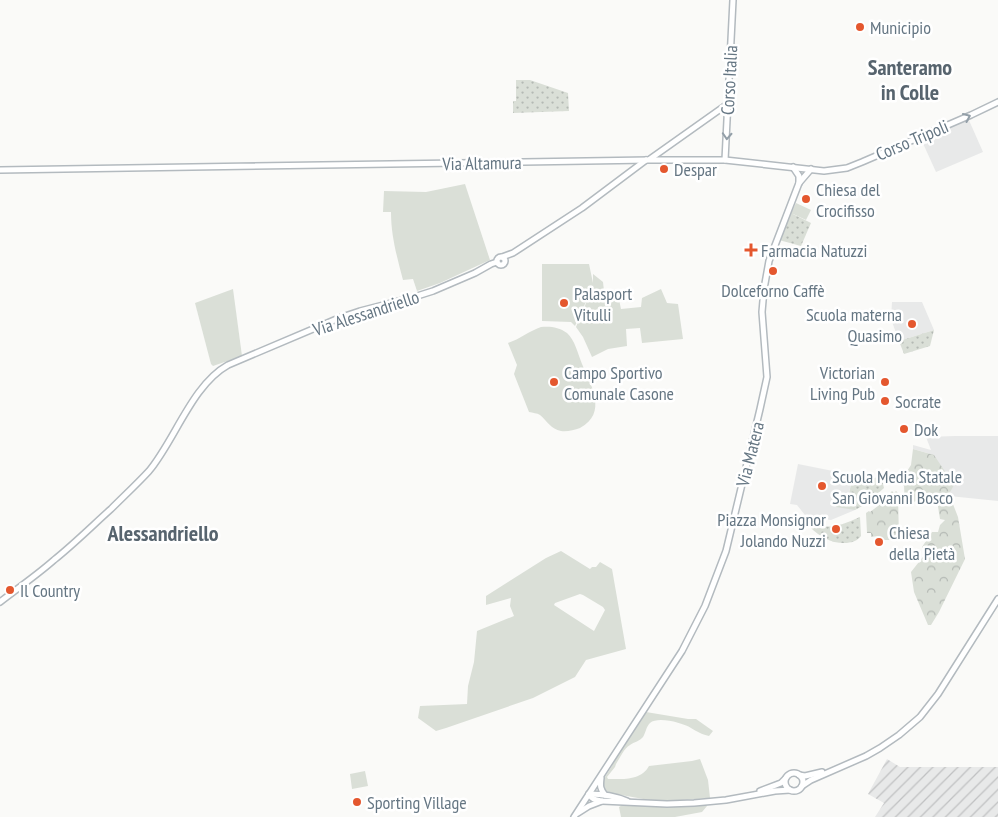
<svg xmlns="http://www.w3.org/2000/svg" width="998" height="817" font-family="'PT Sans Narrow',sans-serif">
  <defs>
    <pattern id="industrial-furrows" width="10" height="10" patternUnits="userSpaceOnUse" patternTransform="scale(1.25)"><rect width="10" height="10" fill="#e8e9e9"/><path d="M-1 1l2-2M0 10L10 0M9 11l2-2" fill="none" stroke="#c0c1c2"/></pattern>
    <pattern id="forest-crowns" width="20" height="18" patternUnits="userSpaceOnUse" patternTransform="scale(1.25)"><rect width="20" height="18" fill="#dadfd7"/><path d="M2 6a3 3 0 1 1 6 0M12 15a3 3 0 1 1 6 0" fill="none" stroke="#b4b9b4"/></pattern>
    <pattern id="park-dots" width="8" height="8" patternUnits="userSpaceOnUse" patternTransform="scale(1.25)"><rect width="8" height="8" fill="#dadfd7"/><path d="M2 2h.1M6 6h.1" fill="none" stroke="#b4b9b4" stroke-width="1.8" stroke-linecap="round"/></pattern>
  </defs>
  <rect width="100%" height="100%" fill="#fafaf8"/>
  <g fill="#e8e9e9">
    <polygon points="968,118 983,152 936,172 921,139"/>
    <polygon points="892,302 922,302 934,330 899,341 891,319"/>
    <polygon points="955,436 998,436 998,501 949,496 934,455 913,449 913,445 931,450 926,437"/>
    <polygon points="798,464 853,475 848,497 858,499 855,510 831,520 823,519 805,515 797,505 790,504"/>
  </g>
  <polygon fill="url(#industrial-furrows)" points="887,759 900,767 998,767 998,817 875,817 884,803 868,794"/>
  <g fill="#dadfd7" fill-rule="evenodd">
    <path d="M465,184L490,260L440,283L417,291L413,279L403,280C397,257 391,236 391,212H383L384,191L426,192Z"/>
    <polygon points="796,203 811,210 806,220 791,213"/>
    <polygon points="542,264 589,264 593,283 593,274 603,282 604,291 614,291 618,295 621,309 641,307 642,298 661,289 667,303 678,304 683,339 642,343 640,328 626,329 627,346 608,349 592,357 583,337 576,327 594,284 575,326 571,322 542,321"/>
    <polygon points="233,289 242,356 213,366 211,364 195,303"/>
    <path d="M541,327C550,326 559,327 567,333C575,340 578,354 582,364C591,385 608,413 580,428C574,430 567,432 561,431C551,429 547,421 540,415C537,413 533,413 529,412L514,374L517,365L508,343C520,339 529,331 541,327Z"/>
    <polygon points="838,497 856,500 855,510 836,507"/>
    <path d="M561,551L590,569L592,567H596L600,562L612,569L626,649L586,660L575,677L533,698L446,728L436,731L418,718L420,706L467,704L468,686L474,662L477,631L514,616L510,606L511,598L486,605V596L546,558ZM580,594L583,595L603,607L605,610L594,631L554,605L555,603Z"/>
    <path d="M646,712L688,719H696L713,731L709,736C701,734 698,732 691,728C683,723 658,716 650,723C646,727 646,732 643,737C640,741 634,742 630,745C624,748 620,758 616,764L615,767L607,777L608,779C622,779 641,781 649,766L692,761L700,759L708,780L710,798L683,800H649L610,793L603,788V780L612,766L614,761Z"/>
    <polygon points="365,771 368,786 352,789 350,774"/>
    <polygon points="624,804 651,806 690,806 706,805 707,806 702,812 675,817 621,817 619,807"/>
  </g>
  <g fill="url(#forest-crowns)">
    <polygon points="913,449 934,455 954,485 949,494 958,517 965,559 939,612 931,625 928,625 914,592 911,572 926,553 922,547 932,532 938,532 940,525 945,520 940,519 936,494 905,505 904,486 900,482 911,465"/>
    <polygon points="892,491 894,493 896,491 898,493 899,540 881,540 880,539 879,539 878,536 871,537 871,533 867,533 866,513 869,511 870,512 878,506"/>
  </g>
  <g fill="url(#park-dots)">
    <polygon points="516,80 530,80 568,93 569,111 513,113 513,101 516,101"/>
    <polygon points="791,213 811,223 801,246 779,240"/>
    <polygon points="934,330 930,346 904,354 899,341"/>
    <polygon points="853,475 871,479 881,476 884,488 866,504 855,510 857,499 848,498"/>
    <path d="M860,517L861,536C857,541 853,542 847,543C832,544 820,537 810,527L812,525C833,529 842,525 860,517Z"/>
  </g>
  <g fill="none" stroke-linecap="round" stroke-linejoin="round">
    <defs>
      <g id="secondary">
        <polyline points="650,159 729,103"/>
        <polyline points="725,160 733,0"/>
        <polyline points="793,167 799,176 799,183"/>
        <polyline points="0,170 649,160 725,160 824,171 847,168 862,162 971,115 998,102"/>
        <circle cx="501" cy="261" r="4"/>
        <polyline points="502,257 513,253 582,208 646,160"/>
        <path d="M0,602C18,588 37,575 54,560C74,544 92,526 111,509C124,496 137,484 149,471C175,440 192,385 228,365L339,318L360,311L414,297L433,291L475,273L491,264L497,262"/>
        <circle cx="794" cy="782" r="9"/>
        <polyline points="799,775 805,776 822,772"/>
        <path d="M601,778C600,786 600,789 605,795"/>
        <polyline points="802,786 811,780 866,756 880,748 899,735 920,717 938,694 998,599"/>
        <polyline points="760,791 781,783 785,779"/>
        <path d="M589,794C592,800 596,800 602,801L667,804L694,803L726,800L775,791L790,790"/>
        <path d="M589,794C601,794 615,796 627,801"/>
        <polyline points="578,813 589,806 602,801"/>
        <polyline points="574,817 682,651 705,606 726,551 760,409 767,377 762,312 764,289 769,261 799,183 811,169"/>
      </g>
    </defs>
    <use href="#secondary" stroke="#b3babf" stroke-width="8"/>
    <use href="#secondary" stroke="#fff" stroke-width="5"/>
  </g>
  <defs><path id="oneway-chevron" d="M-2-3.5L2.5 0L-2 3.5" fill="none" stroke-width="1.6" stroke-linecap="round" stroke-linejoin="round" transform="scale(1.25)"/></defs>
  <g stroke="#939fa8">
    <use href="#oneway-chevron" transform="translate(967 117) rotate(-24)"/>
    <use href="#oneway-chevron" transform="translate(727 136) rotate(93)"/>
  </g>
  <g fill="#e4572e" stroke="#fff" stroke-width="2">
    <circle cx="860" cy="27" r="5"/>
    <circle cx="664" cy="169" r="5"/>
    <circle cx="806" cy="199" r="5"/>
    <path d="M748.5 242.5h5v5h5v5h-5v5h-5v-5h-5v-5h5z"/>
    <circle cx="773" cy="271" r="5"/>
    <circle cx="564" cy="303" r="5"/>
    <circle cx="912" cy="324" r="5"/>
    <circle cx="554" cy="382" r="5"/>
    <circle cx="885" cy="382" r="5"/>
    <circle cx="885" cy="401" r="5"/>
    <circle cx="904" cy="429" r="5"/>
    <circle cx="822" cy="486" r="5"/>
    <circle cx="836" cy="529" r="5"/>
    <circle cx="879" cy="542" r="5"/>
    <circle cx="10" cy="590" r="5"/>
    <circle cx="357" cy="802" r="5"/>
  </g>
  <g text-anchor="middle" dominant-baseline="central" stroke-width="5" stroke-linejoin="round" paint-order="stroke">
    <g font-size="18" fill="#657683" stroke="#fff" text-anchor="start">
      <text x="870" y="27">Municipio</text>
      <text x="674" y="169">Despar</text>
      <text x="816" y="189">Chiesa del<tspan x="816" dy="21">Crocifisso</tspan></text>
      <text x="761" y="250">Farmacia Natuzzi</text>
      <text x="773" y="290" text-anchor="middle">Dolceforno Caffè</text>
      <text x="574" y="293">Palasport<tspan x="574" dy="21">Vitulli</tspan></text>
      <text x="902" y="314" text-anchor="end">Scuola materna<tspan x="902" dy="21">Quasimo</tspan></text>
      <text x="564" y="372">Campo Sportivo<tspan x="564" dy="21">Comunale Casone</tspan></text>
      <text x="875" y="372" text-anchor="end">Victorian<tspan x="875" dy="21">Living Pub</tspan></text>
      <text x="895" y="401">Socrate</text>
      <text x="914" y="429">Dok</text>
      <text x="832" y="476">Scuola Media Statale<tspan x="832" dy="21">San Giovanni Bosco</tspan></text>
      <text x="826" y="519" text-anchor="end">Piazza Monsignor<tspan x="826" dy="21">Jolando Nuzzi</tspan></text>
      <text x="889" y="532">Chiesa<tspan x="889" dy="21">della Pietà</tspan></text>
      <text x="20" y="590">Il Country</text>
      <text x="367" y="802">Sporting Village</text>
    </g>
    <g font-size="18" fill="#657683" stroke="#fff">
      <text transform="translate(729 80) rotate(-87)">Corso Italia</text>
      <text transform="translate(912 140) rotate(-23)">Corso Tripoli</text>
      <text transform="translate(482 163) rotate(-1)">Via Altamura</text>
      <text transform="translate(366 313) rotate(-18)">Via Alessandriello</text>
      <text transform="translate(750 454) rotate(-76)">Via Matera</text>
    </g>
    <g font-size="22" font-weight="bold" fill="#57646e" stroke="#fff">
      <text x="910" y="67">Santeramo<tspan x="910" dy="25">in Colle</tspan></text>
      <text x="163" y="533">Alessandriello</text>
    </g>
  </g>
</svg>
